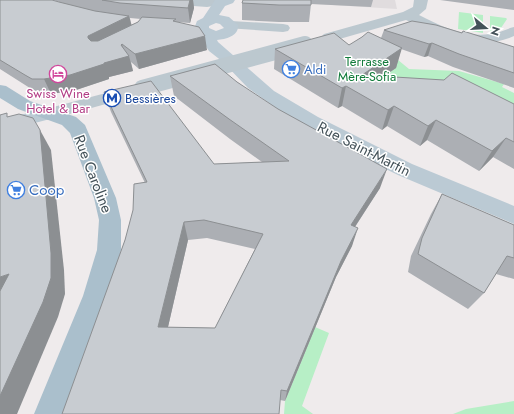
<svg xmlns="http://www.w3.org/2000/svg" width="514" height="414" font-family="Jost,sans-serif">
  <rect width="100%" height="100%" fill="#efebec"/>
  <polygon fill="#e0dcde" points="316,0 395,0 397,9 316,4"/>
  <g fill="#b7efc6">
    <polygon points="459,12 483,15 483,33 458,29"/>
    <polygon points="490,16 506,18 507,19 501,28 490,32"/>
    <polygon points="392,55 409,69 459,71 504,84 502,87 514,93 514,130 371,96"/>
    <polygon points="315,327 329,333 302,406 313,414 284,414 285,401"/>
    <polygon points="514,401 514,414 453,414 466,409"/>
  </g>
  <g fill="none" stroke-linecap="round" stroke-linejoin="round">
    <g fill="#bcc8cf" fill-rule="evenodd">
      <polygon points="159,0 234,0 232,3 207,7 166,4 161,3"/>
      <path d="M414,0H428L426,9L419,15C440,26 466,38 490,34C499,33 506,29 514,27V36C478,52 439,37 406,20L329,42L324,40L321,37L324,34L403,12L413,7Z"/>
      <polygon points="231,21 283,24 288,25 290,28 288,31 283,32 226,28 224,25 226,22"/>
      <polygon points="136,85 142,86 145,90 142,94 48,120 42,118 39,114 42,110"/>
    </g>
    <g fill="#bbcad4" fill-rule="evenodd">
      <path d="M215,0H235L233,3L225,6L219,15L229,17L238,25C239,36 226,39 217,40L218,42L274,91L318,117L412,164L514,206V224L398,175L355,154L290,118L248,88L223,62L209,51L194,29L197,21L203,18ZM216,23L220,24L224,28L216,31L209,28V26Z"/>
      <polygon points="48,108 54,110 57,114 54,118 0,132 0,120"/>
    </g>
    <polygon fill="#aabfcc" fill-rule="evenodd" points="0,85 6,86 30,101 76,117 85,125 116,198 121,220 121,250 109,296 64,414 34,414 83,296 97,250 99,220 94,198 70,133 62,125 18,109 0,98"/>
    <defs>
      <g id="rail">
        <polyline points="209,72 285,51"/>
        <polyline points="146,90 182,80"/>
      </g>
    </defs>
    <use href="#rail" stroke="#aeb2b7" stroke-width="3"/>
    <use href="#rail" stroke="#fff" stroke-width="2" stroke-dasharray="6" stroke-linecap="butt"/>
    <polyline stroke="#bcc8cf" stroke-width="16" points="142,88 305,44"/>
  </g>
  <g fill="#acafb4" fill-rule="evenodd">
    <path d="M0,0L59,2L66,4L53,0H193L194,8L190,23L176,22L207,50L139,69L131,62L133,71L109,77V79L76,90L51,94L40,93L33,90L0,69ZM130,18L141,19L138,22L131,25Z"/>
    <polygon points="243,0 373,0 371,7 311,4 309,22 279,22 242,20 242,3"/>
    <polygon points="440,0 514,0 514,10"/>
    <polygon points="384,30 462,33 514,47 514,88 453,67 428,56 424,57 401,49 396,68 384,76 514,104 514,169 493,157 479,171 427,140 420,146 387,126 382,130 342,106 338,108 274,69 275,49 349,45 381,38"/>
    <path d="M170,76L237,82L380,188L355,227L352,246L336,277L285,401L280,400L62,414L125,240L145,183L111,112L104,92L214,164L262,162L230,139L174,96ZM207,238L255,249L215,328L168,327L188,240Z"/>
    <polygon points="442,194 514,225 514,279 496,274 484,293 468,309 408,272 411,256 431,214"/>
  </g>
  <g fill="#8c8f92">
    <polygon points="190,0 193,0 194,8 190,23 188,8"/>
    <polygon points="129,16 133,30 93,51 88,38 88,36"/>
    <polygon points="205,36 207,50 139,69 135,54"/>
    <polygon points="432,43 428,56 424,57 429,44"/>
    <polygon points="122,44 126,57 129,56 133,71 109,77 109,79 76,90 51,94 44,79 104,63"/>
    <polygon points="402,48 396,68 359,93 362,75"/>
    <polygon points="346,86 342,106 338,108 342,88"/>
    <polygon points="394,106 387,126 382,130 388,110"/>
    <polygon points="436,120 427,140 420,146 428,126"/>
    <polygon points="40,130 51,150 64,270 65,294 58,317 17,414 0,414 0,396"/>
    <polygon points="506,138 493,157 479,171 492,151"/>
    <polygon points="387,169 380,188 345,242 351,225"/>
    <polygon points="184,222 188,240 165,340 158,327"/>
    <polygon points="358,228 352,246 336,277 285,401 287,391 341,261"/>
    <polygon points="9,274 0,300 0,277"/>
  </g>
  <g fill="#c8ccd1" stroke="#8c8f92" fill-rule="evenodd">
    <polygon points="0,0 52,0 59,2 95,11 129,16 88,36 88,38 91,41 98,41 138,22 142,17 176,19 173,21 199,27 205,36 135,54 122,44 121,45 129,56 104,63 104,64 70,75 44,79 32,79 25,75 0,60"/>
    <polygon points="102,0 190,0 188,8 120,3"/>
    <polygon points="243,0 311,0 311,5 279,5 242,3"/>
    <polygon points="412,21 436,25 462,33 463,31 514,47 514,73 459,54 432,43 429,44 384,30"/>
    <polygon points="368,32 402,48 362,75 444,80 452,73 514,104 514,142 506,138 492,151 436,120 428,126 394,106 388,110 346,86 342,88 275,49 334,33 349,45 362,37"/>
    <path d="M215,64L237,82L278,109L387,169L351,225L358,228L341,261L287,391L281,390L279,414H62L125,240L133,210L134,184L147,182L104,92L151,81L214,164L289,161L229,119L170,76ZM204,220L263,234L215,328L158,327L184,222Z"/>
    <polygon points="7,113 7,117 19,114 33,118 40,130 51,253 51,278 43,302 0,396 0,291 9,274 0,277 0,115"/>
    <polygon points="442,194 514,225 514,258 507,256 484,293 418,254 422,238"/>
  </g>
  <defs>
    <symbol id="supermarket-ring" viewBox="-11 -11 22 22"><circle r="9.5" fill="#fff" stroke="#3f7fe0" stroke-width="1.5"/><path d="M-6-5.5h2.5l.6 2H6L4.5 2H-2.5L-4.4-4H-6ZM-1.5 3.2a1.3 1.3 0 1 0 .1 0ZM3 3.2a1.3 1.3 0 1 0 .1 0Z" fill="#3f7fe0"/></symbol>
    <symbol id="hotel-ring" viewBox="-11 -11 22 22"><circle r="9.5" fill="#fff" stroke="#d1479c" stroke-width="1.5"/><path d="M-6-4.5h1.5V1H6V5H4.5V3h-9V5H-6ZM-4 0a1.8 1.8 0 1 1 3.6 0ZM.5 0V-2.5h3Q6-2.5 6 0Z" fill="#d1479c"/></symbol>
    <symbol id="metro-ring" viewBox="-11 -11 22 22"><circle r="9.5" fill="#fff" stroke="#1a4fb4" stroke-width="1.5"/><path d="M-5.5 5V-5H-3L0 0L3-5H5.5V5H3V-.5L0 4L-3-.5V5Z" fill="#1a4fb4"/></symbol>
  </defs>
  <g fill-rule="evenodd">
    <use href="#supermarket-ring" x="281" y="59" width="20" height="20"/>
    <use href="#hotel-ring" x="48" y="64" width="20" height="20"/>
    <use href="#metro-ring" x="102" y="88" width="20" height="20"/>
    <use href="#supermarket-ring" x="6" y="180" width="20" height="20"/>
  </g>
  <g text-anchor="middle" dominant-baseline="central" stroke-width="3" stroke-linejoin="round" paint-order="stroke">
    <g font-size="13" fill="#137c3c" stroke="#fff">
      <text x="367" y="61">Terrasse<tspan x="367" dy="15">Mère-Sofia</tspan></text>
    </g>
    <g font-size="13" fill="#366cbe" stroke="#fff" text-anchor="start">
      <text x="304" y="69">Aldi</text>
    </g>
    <g font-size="13" fill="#b23c85" stroke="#fff">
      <text x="58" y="93">Swiss Wine<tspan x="58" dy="15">Hotel &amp; Bar</tspan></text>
    </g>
    <g font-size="13" fill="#164399" stroke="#fff" text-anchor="start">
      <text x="125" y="98">Bessières</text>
    </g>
    <g font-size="15" fill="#445259" stroke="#fff">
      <text transform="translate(364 149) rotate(27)">Rue Saint-Martin</text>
      <text transform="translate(93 174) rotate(69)">Rue Caroline</text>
    </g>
    <g font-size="15" fill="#366cbe" stroke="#fff" text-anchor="start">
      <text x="29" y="190">Coop</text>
    </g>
  </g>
  <g transform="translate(486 28) rotate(108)" stroke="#ffffff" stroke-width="3" paint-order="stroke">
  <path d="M0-3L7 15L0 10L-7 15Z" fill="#445259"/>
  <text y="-6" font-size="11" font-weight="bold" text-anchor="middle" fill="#445259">N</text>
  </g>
</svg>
